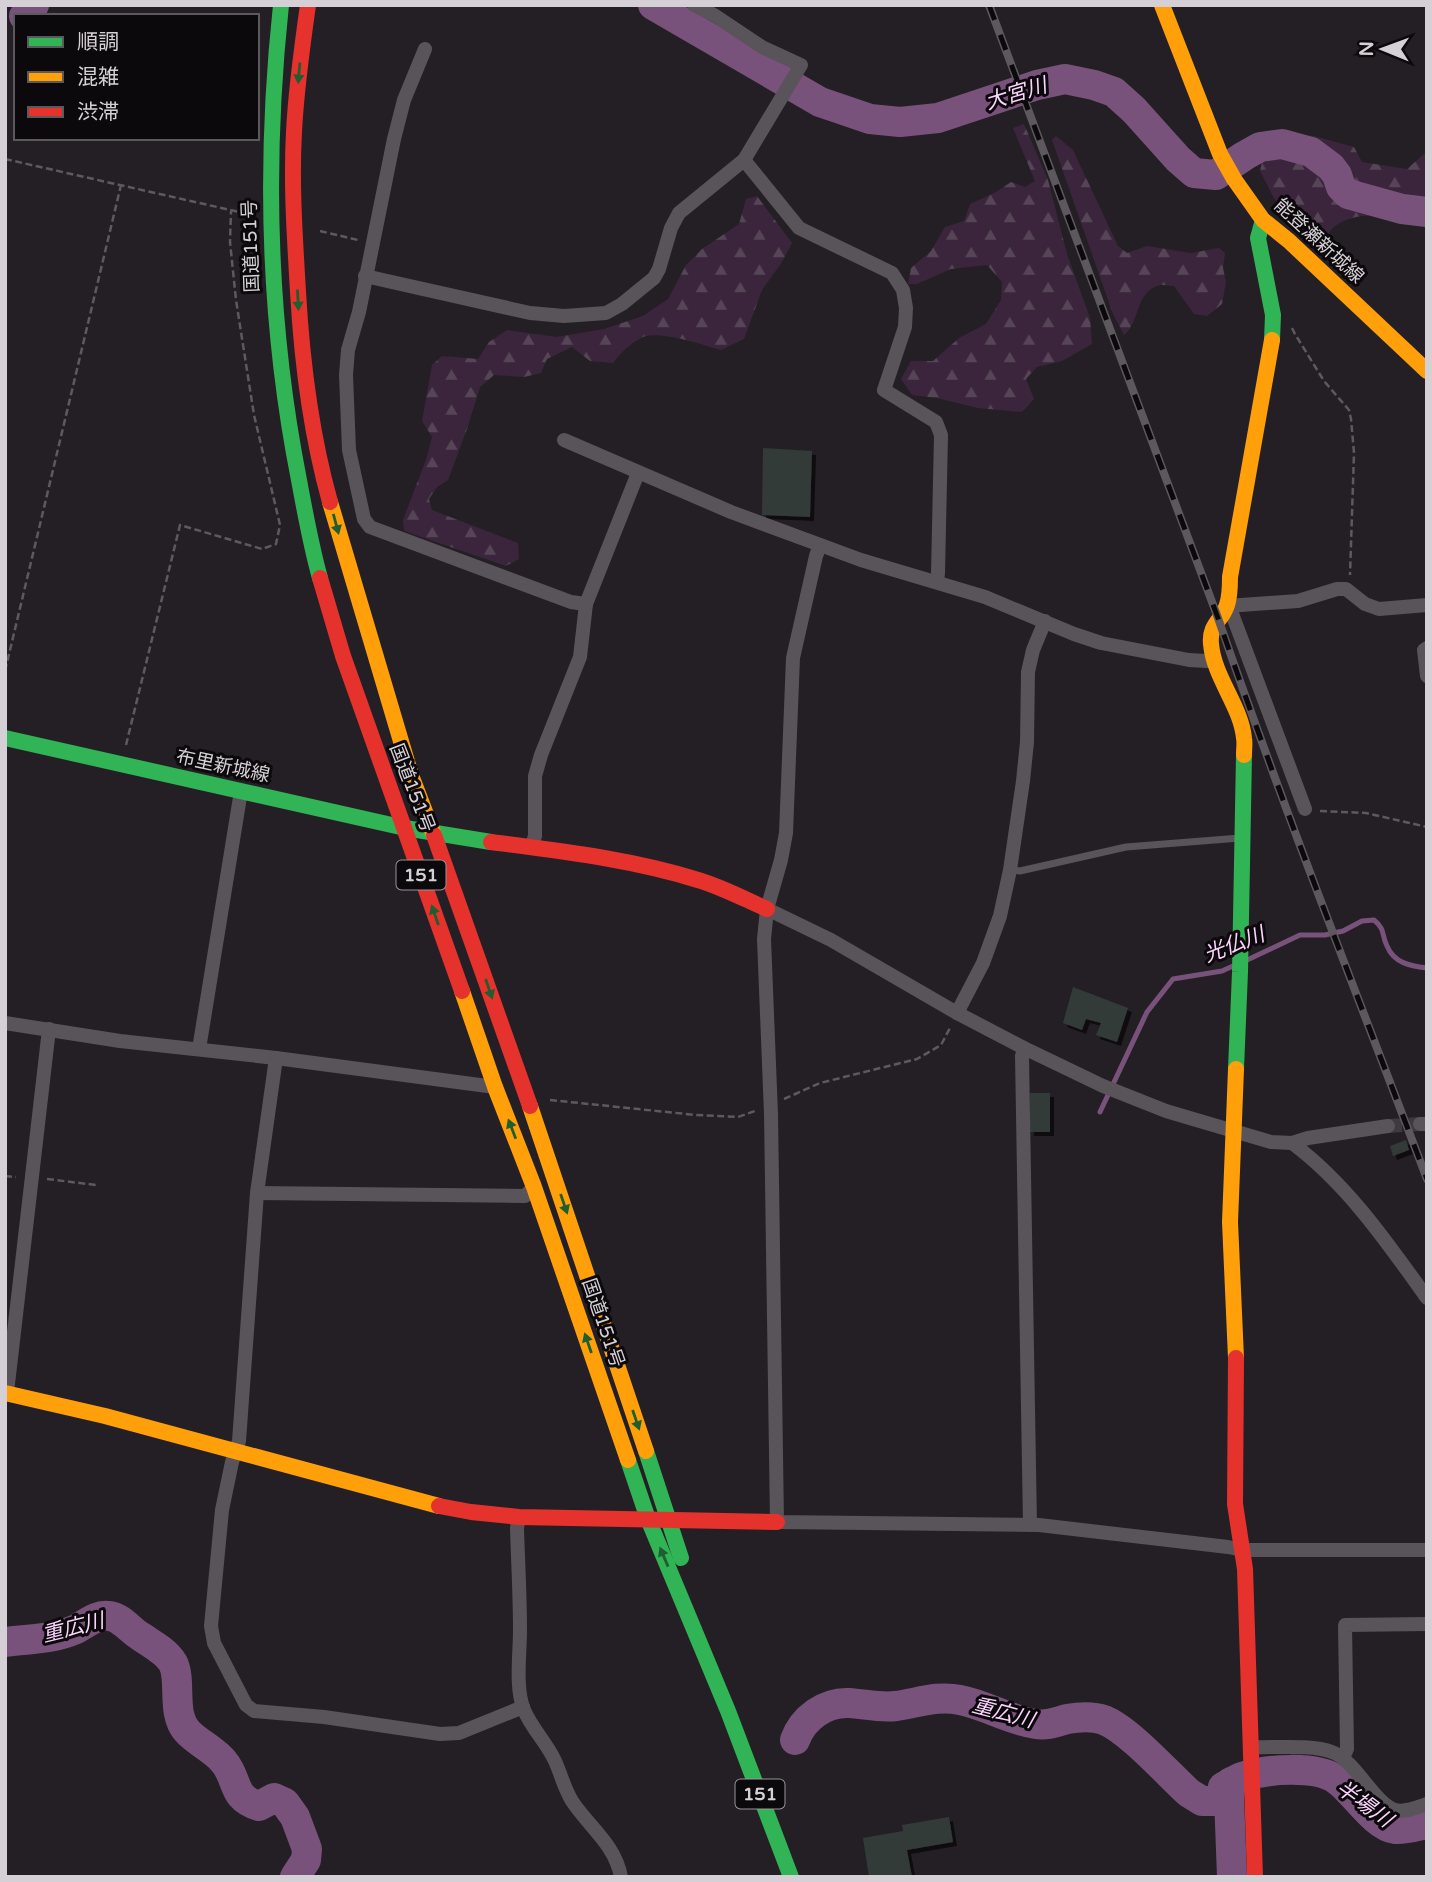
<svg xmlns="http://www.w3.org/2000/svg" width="1432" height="1882" font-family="'Varela Round','Noto Sans JP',sans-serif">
  <defs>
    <pattern id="forest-firs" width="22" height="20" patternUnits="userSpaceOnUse" patternTransform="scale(1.75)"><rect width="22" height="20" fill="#3a253c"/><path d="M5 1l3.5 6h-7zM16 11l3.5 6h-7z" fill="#564457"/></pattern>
    <filter id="shadow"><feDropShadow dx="4" dy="4" stdDeviation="0" flood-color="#0009"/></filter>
  </defs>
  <rect width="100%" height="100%" fill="#241f24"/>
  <g fill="url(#forest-firs)">
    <polygon points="1024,124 1048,180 1067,254 1090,318 1092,344 1062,361 1037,367 1026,379 1034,399 1022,412 978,408 937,398 912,395 901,379 911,361 933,361 959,338 986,324 1001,300 1002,282 987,265 951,269 917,284 908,284 911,268 931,251 945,227 964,221 970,204 996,192 1011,182 1025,187 1035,181 1013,128"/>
    <path d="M1275,133L1314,136L1354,147L1362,162L1407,169L1425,153H1427V223C1399,218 1359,207 1334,227C1330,230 1327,236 1323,240L1302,229L1274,198L1260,171L1263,157Z"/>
    <path d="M1056,136L1073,150L1118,246L1127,253L1147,246L1191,253L1219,248L1225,253L1223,268L1226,282L1222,304L1207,316L1194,314L1174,286C1170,286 1162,284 1157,286C1135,294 1140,322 1124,335L1113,314L1052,140Z"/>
    <path d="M757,196L792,243L782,262L762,290L744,339L721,350C703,345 660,330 643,337C630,343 621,353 613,363L590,361L572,347L547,359L541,373L524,377L494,375L480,387L467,429L448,480L437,487L429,499L432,510L518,543L519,559L506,566L404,531L403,520L427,457L432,437L422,421L432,365L442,356L478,359L489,342L507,330L557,337L604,329L643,316L668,299L686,265L702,249L739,224L746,199Z"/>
  </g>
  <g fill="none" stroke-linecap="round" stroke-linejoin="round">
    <g stroke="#79527c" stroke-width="5">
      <path d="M1245,961L1300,935H1325L1343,931L1362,921L1374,920C1386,930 1381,934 1387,946C1394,963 1410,966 1427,968"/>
      <polyline points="1100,1112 1147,1012 1173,979 1222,971 1233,966"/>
    </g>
    <g stroke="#79527c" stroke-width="30">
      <polyline points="653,5 820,102 870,119 900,122 938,118 1037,85 1065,79 1094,85 1114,92 1134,110 1178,159 1194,173 1216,175 1244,156 1260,147 1282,144 1311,152 1331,167 1337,175 1341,187 1348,194 1402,209 1427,212"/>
      <polyline points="24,16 34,5"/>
      <path d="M5,1642C28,1639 53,1639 74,1630C85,1625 96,1614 109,1616C121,1617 130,1630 140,1636C151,1644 166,1651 173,1663C182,1681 171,1713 187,1731C195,1741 215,1750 224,1762C239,1780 231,1798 259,1806L274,1798L285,1803L295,1817L307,1849L306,1860L295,1877"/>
      <path d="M795,1740C803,1718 825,1702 849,1703C865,1704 880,1708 896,1706C918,1703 937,1695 960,1700C986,1705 1009,1720 1036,1724C1047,1726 1056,1722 1067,1719C1078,1717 1093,1716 1104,1720C1129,1730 1168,1774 1189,1793L1202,1801H1216L1221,1796L1223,1787C1229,1784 1236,1779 1242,1777C1266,1769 1316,1765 1337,1780C1354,1792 1374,1826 1395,1829C1405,1830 1417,1826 1427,1824"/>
      <polyline points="1231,1782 1229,1797 1232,1877"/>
    </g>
  </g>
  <g fill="#333a37" filter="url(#shadow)">
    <polygon points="763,448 812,451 810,517 762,515"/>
    <polygon points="1073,987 1128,1008 1117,1042 1096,1035 1101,1023 1086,1019 1082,1030 1063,1023"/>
    <rect x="1030" y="1093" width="20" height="39"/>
    <polygon points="1406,1140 1409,1150 1393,1156 1390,1146"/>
    <polygon points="949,1817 953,1842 907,1850 912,1877 869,1877 863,1838 903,1831 902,1825"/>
  </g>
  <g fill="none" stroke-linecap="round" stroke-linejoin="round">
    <polyline stroke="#3f3a3f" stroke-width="14" stroke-dasharray="14 7" stroke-linecap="butt" points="1388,1126 1420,1124"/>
    <g stroke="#5d595d" stroke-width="2.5" stroke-dasharray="7 3.5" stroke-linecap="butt">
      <polyline points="5,159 248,214"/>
      <polyline points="320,231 358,240"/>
      <polyline points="1292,328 1295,334 1324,381 1349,410 1351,419 1354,453 1350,575"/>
      <polyline points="5,671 121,185"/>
      <polyline points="126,745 180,525 262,549 276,544 280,525 254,415 236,300 230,242 231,211"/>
      <polyline points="1320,811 1366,813 1427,827"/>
      <polyline points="784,1099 820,1083 917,1059 941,1045 951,1026"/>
      <polyline points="550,1100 696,1115 738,1117 755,1111"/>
      <polyline points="5,1176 16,1177"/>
      <polyline points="47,1179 96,1185"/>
    </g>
    <polyline stroke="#59535a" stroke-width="7" points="1010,870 1020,871 1126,847 1240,838"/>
    <g stroke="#59535a" stroke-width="14">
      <polyline points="425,49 404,100 394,139 359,312 348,350 346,375 349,450 364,519 370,527 571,602 586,604"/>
      <polyline points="744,160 799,228 892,273 903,290 906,308 905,327 884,390 936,422 941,435 938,573 937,582"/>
      <polyline points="365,276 530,313 564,316 606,313 622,304 654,278 659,269 671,228 679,213 744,160 801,65 762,47 714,15 694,5"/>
      <polyline points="564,440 731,512 861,560 985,597 1074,634 1101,643 1189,660 1207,661 1213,659"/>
      <polyline points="820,545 816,556 793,658 786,833 781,860 767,909 764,939 771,1114 777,1522 1039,1525 1228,1547 1243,1550 1427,1550"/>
      <polyline points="1427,648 1424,650 1427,676"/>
      <polyline points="1305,809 1231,611 1227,606 1298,601 1337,589 1346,589 1365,604 1379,609 1427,605"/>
      <polyline points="531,848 535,836 535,776 541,755 580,657 586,604 638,473"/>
      <polyline points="767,909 831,940 957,1013 1024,1048 1103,1086 1166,1111 1271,1142 1292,1143 1308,1138 1388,1126"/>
      <polyline points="957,1013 983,963 1000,916 1010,870 1023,781 1027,742 1028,672 1033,650 1045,621"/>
      <polyline points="5,1023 120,1041 276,1058 495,1087"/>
      <polyline points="1024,1048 1022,1056 1030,1525"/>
      <polyline points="199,1049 241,791"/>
      <polyline points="276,1058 257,1193 239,1441 232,1462 222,1510 211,1626 214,1643 246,1705 254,1711 324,1717 440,1734 459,1733 523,1707"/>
      <polyline points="1420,1124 1427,1124"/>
      <path d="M1292,1143C1347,1184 1387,1242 1427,1298"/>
      <polyline points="257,1193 525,1196 534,1187"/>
      <polyline points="5,1388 8,1384 49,1029"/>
      <path d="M519,1517L517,1528C518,1562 520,1596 520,1630C520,1654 515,1688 524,1710C532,1729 547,1743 555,1761C561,1774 564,1788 572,1801C589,1827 615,1844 621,1877"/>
      <path d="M1251,1747C1274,1748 1311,1744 1332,1752C1356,1761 1373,1802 1395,1810C1405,1813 1418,1807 1427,1804"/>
      <polyline points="1343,1758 1347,1749 1345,1625 1427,1624"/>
    </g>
    <g stroke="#30b455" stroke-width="16">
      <path d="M281,5C264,164 268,323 299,480C305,513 311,546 320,578"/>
      <polyline points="1263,220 1258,238 1273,315 1272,340"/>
      <polyline points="5,738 405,828 491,842"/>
      <polyline points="1236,1069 1240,972 1244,755"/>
      <polyline points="646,1451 681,1558"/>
      <polyline points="628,1460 648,1519 728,1711 791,1877"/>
    </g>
    <g stroke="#ff9f0a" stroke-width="16">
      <polyline points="1162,5 1220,154 1234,179 1263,220 1289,241 1427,371"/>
      <polyline points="330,502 411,775 434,835"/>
      <path d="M1244,755C1244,749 1245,743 1244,738C1241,706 1214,678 1211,644C1209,624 1222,621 1227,605C1230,596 1230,586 1230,577L1272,340"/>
      <polyline points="462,991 495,1087 534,1187 628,1460"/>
      <polyline points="530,1106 646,1451"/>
      <polyline points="1236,1358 1230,1222 1236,1069"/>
      <polyline points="5,1393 105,1416 439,1506"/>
    </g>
    <g stroke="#e5322d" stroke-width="16">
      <path d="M308,5C302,47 296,90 294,132C291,185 295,239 298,292C302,363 311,434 330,502"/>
      <polyline points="320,578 343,656 462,991"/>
      <polyline points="434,835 530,1106"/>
      <path d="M491,842C560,851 631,859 698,880C722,887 744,899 767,909"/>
      <polyline points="1236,1358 1235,1504 1245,1569 1255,1877"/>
      <polyline points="439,1506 471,1512 519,1517 777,1522"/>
    </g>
    <defs>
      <path id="rail" d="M989,5L1218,618C1283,807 1356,992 1427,1179"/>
    </defs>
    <use href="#rail" stroke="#5c585d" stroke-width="8"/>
    <use href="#rail" stroke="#0c090c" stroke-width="5" stroke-dasharray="16" stroke-linecap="butt"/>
  </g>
  <defs><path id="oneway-solid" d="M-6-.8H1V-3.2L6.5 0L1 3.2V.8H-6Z" transform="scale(1.75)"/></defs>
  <g fill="#1e5e30">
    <use href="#oneway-solid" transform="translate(299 73) rotate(95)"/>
    <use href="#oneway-solid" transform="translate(298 300) rotate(87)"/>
    <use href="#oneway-solid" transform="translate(336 524) rotate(75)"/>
    <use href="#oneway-solid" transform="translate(435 915) rotate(-109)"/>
    <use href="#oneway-solid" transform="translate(489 989) rotate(71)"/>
    <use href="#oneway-solid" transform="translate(512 1129) rotate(-111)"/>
    <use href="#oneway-solid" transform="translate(564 1204) rotate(71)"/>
    <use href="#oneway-solid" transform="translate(588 1343) rotate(-109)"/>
    <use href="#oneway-solid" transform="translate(636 1420) rotate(71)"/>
    <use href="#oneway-solid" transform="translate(664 1557) rotate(-113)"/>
  </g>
  <g text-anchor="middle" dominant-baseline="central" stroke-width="6" stroke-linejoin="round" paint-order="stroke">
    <g fill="#0c090c" stroke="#999499" stroke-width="2">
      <rect x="396.5" y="860.5" width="49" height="29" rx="5"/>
      <rect x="735.5" y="1779.5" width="49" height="29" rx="5"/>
    </g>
    <g font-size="18" font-weight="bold" fill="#d5d0d5">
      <text x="421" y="875">151</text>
      <text x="760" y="1794">151</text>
    </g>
    <g font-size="19" fill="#d5d0d5" stroke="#0c090c">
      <text transform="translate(1319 241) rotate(43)">能登瀬新城線</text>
      <text transform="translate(251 246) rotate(-92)">国道151号</text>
      <text transform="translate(223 766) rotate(12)">布里新城線</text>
      <text transform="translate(412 788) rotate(69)">国道151号</text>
      <text transform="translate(603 1323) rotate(71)">国道151号</text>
    </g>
    <g font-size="21" font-style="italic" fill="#fcd5ff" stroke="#0c090c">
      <text transform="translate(1016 94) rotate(-17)">大宮川</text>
      <text transform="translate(1234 945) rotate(-21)">光仏川</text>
      <text transform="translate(73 1628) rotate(-14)">重広川</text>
      <text transform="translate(1003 1713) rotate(15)">重広川</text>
      <text transform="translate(1364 1804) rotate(36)">半場川</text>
    </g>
  </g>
  <rect width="1432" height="1882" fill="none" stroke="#d5d0d5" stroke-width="14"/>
  <rect x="14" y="14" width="245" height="126" fill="#0c090c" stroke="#5c595c" stroke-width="2"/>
  <rect x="28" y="37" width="35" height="10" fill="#30b455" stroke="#5c595c" stroke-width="2"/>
  <text x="77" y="49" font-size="21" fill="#d5d0d5">順調</text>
  <rect x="28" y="72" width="35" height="10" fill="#ff9f0a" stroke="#5c595c" stroke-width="2"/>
  <text x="77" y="84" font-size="21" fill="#d5d0d5">混雑</text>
  <rect x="28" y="107" width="35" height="10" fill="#e5322d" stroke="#5c595c" stroke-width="2"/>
  <text x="77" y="119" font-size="21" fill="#d5d0d5">渋滞</text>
  <g transform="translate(1383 49) rotate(271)" stroke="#0c090c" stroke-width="5" paint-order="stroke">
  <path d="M0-5L12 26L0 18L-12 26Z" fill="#d5d0d5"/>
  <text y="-10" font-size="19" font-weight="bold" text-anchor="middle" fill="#d5d0d5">N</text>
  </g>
</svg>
